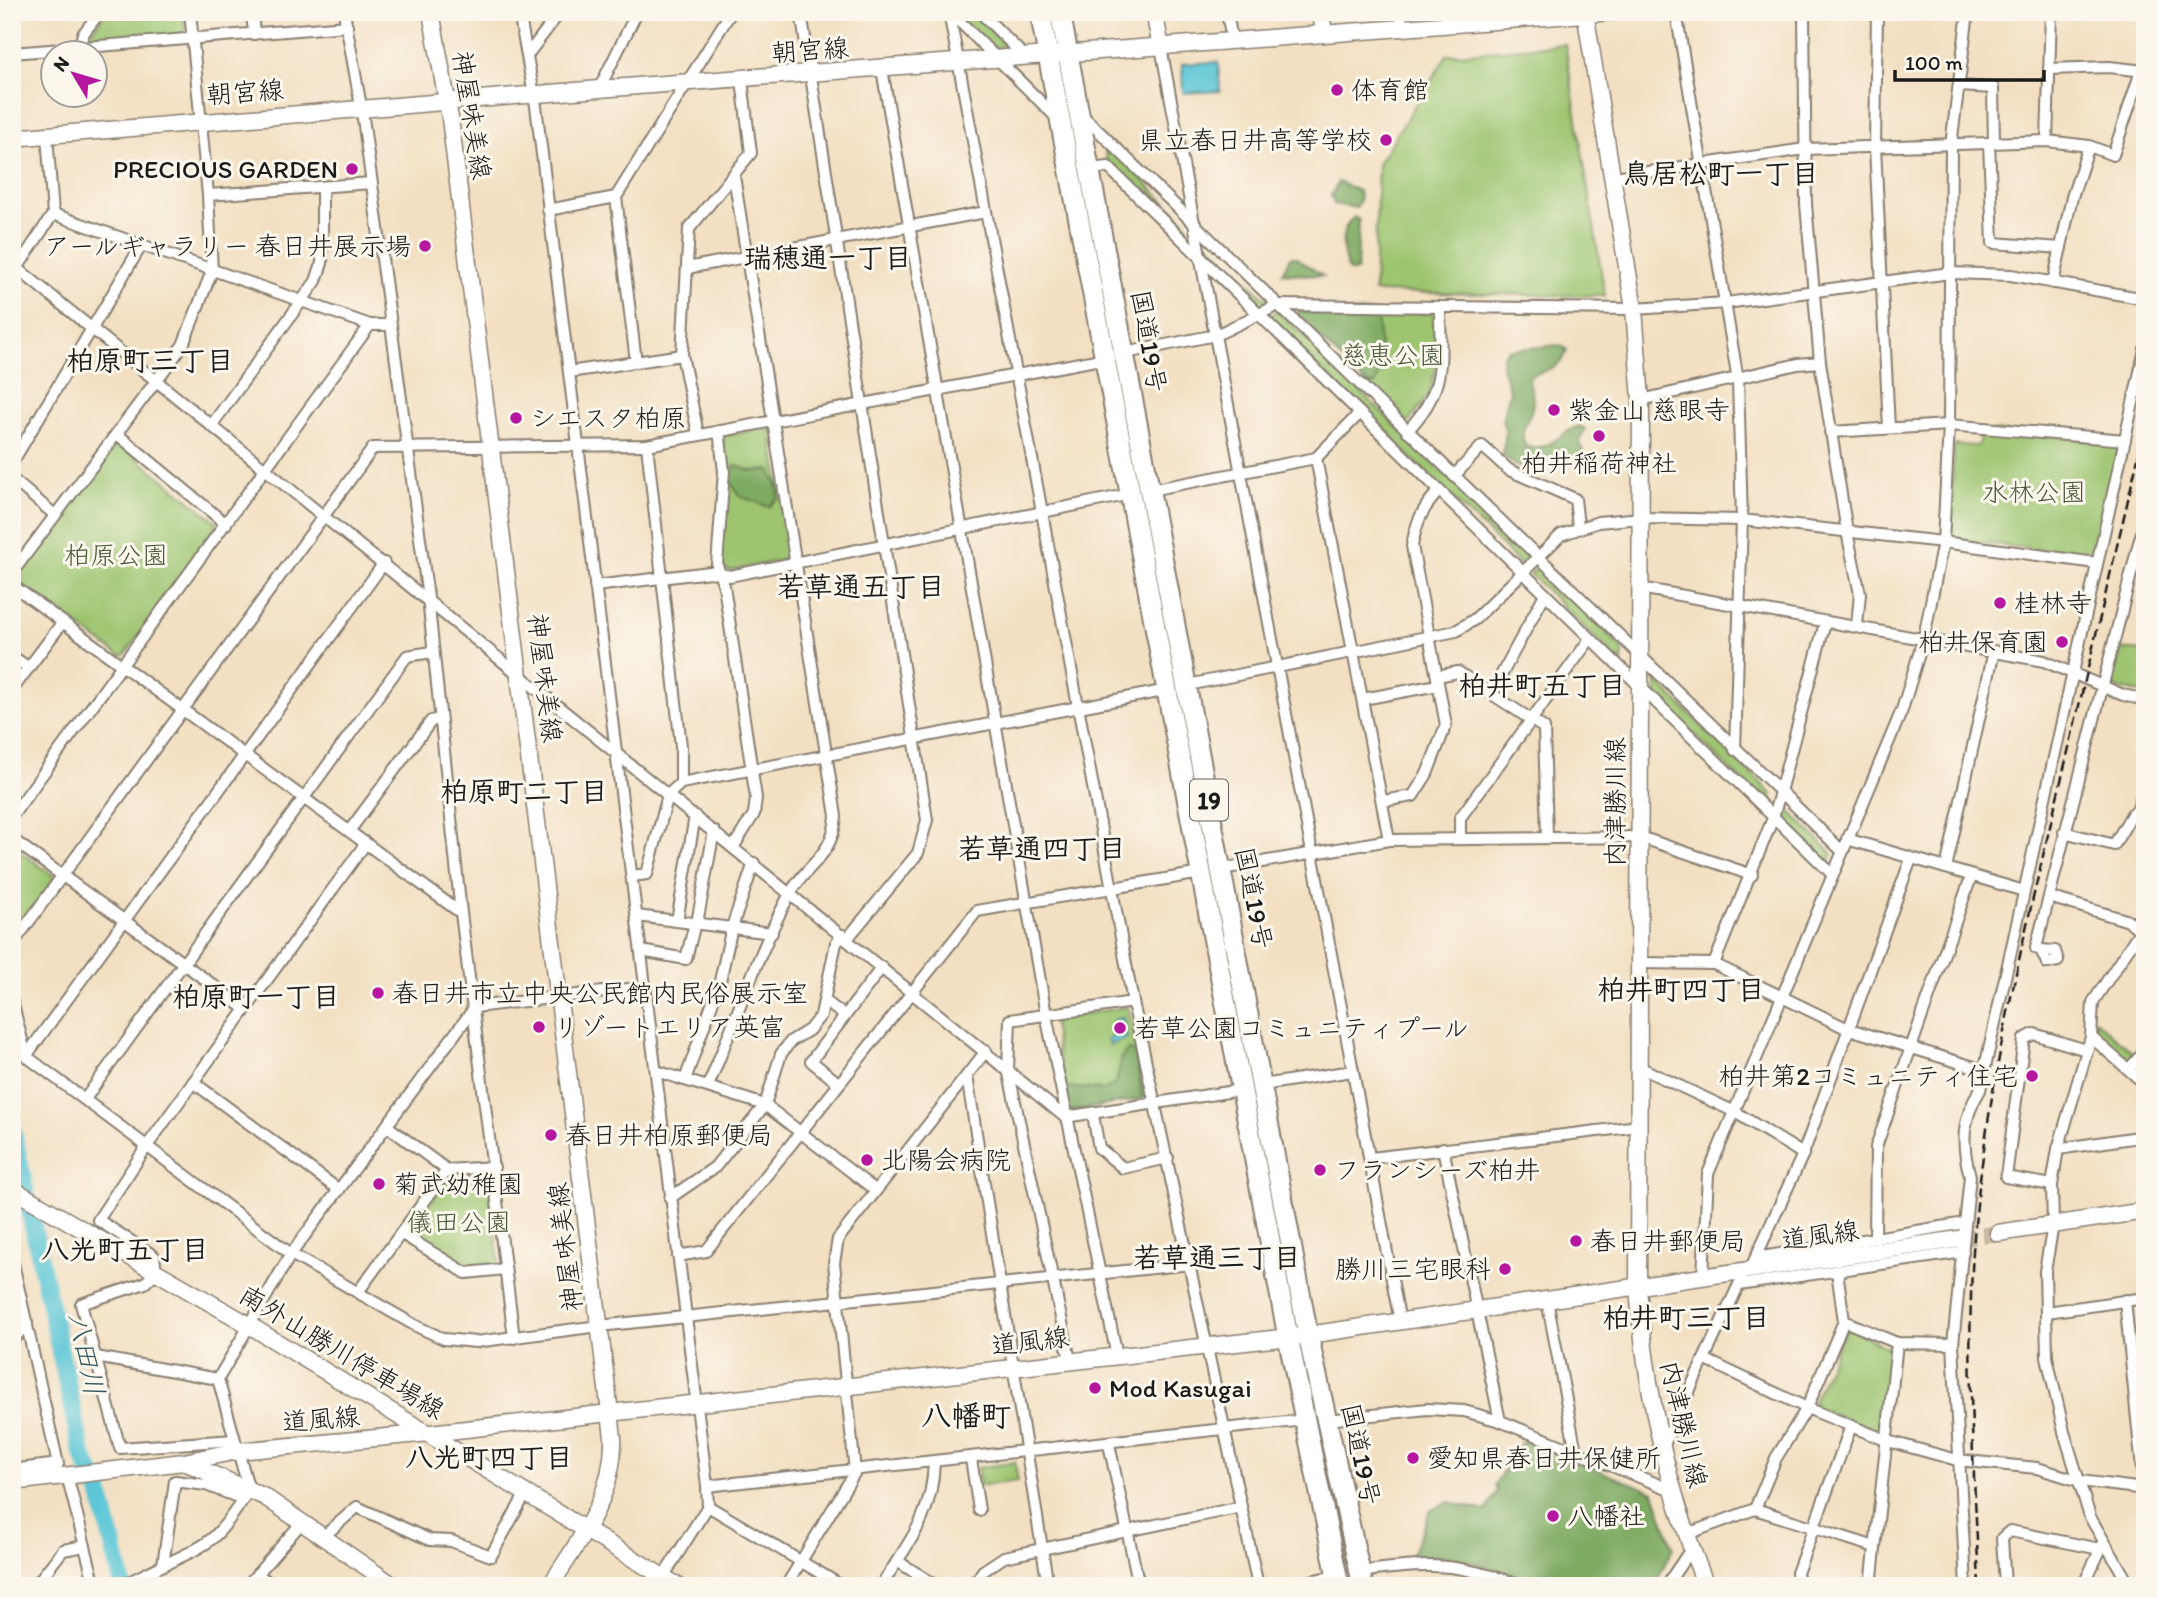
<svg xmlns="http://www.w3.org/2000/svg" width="2157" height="1598" font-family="Itim,'Klee One',sans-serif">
  <rect width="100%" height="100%" fill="#fbf7ec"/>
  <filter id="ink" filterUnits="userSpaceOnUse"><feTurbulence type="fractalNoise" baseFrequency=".0143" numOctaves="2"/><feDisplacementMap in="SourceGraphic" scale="14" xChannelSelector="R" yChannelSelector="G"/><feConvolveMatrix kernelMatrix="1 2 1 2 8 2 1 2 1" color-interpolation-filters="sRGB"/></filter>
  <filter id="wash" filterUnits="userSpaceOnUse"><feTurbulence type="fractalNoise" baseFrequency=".00686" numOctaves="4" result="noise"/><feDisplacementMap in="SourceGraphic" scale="28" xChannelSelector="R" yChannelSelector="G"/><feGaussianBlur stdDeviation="1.57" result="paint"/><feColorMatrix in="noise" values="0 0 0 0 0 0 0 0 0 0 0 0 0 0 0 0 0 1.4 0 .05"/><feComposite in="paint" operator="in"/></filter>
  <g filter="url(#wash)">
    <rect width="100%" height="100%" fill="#f3e0c3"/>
    <g fill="#9dc570" stroke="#5c7046" stroke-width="2">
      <polygon points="106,12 184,12 185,32 182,35 92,43 88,36"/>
      <polygon points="954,12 972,12 1006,46 991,48"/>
      <polygon points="1565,44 1605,296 1374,292 1378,164 1447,55"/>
      <polygon points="1105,143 1186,222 1190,242 1106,160"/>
      <polygon points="1202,237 1269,302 1256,307 1207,258"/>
      <polygon points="1278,311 1530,557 1521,565 1267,317"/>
      <polygon points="1298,311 1431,313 1434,316 1436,368 1429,394 1409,422 1405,421 1297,316"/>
      <polygon points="767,428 771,431 791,555 788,559 729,571 720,564 723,440 725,436"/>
      <polygon points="1981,430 2118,443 2120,447 2095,552 2091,556 1953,539 1950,536 1954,445 1978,446"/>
      <polygon points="116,444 119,444 218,523 125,655 120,656 17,582 17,577"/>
      <polygon points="1539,566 1623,649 1622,664 1530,574"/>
      <polygon points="2115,649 2145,651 2145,692 2121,690 2106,682"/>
      <polygon points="1656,681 1772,794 1771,806 1768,807 1656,697"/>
      <polygon points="1783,805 1833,854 1828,866 1778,814"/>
      <polygon points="12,846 53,875 54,880 12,937"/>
      <polygon points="1125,1007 1129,1009 1145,1097 1072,1112 1066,1109 1053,1023 1056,1019"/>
      <polygon points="2094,1019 2136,1055 2128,1063 2095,1033"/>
      <polygon points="484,1172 488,1175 499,1261 496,1265 467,1268 410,1235 409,1231 449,1178"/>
      <polygon points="1850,1328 1892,1350 1883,1429 1879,1432 1816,1407 1813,1401 1845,1330"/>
      <polygon points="1015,1462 1018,1481 980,1486 977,1468"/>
    </g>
    <g fill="#7eaa62" stroke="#4d633f" stroke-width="2">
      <polygon points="1338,182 1359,191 1360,200 1356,208 1334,204 1331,195"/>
      <path d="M1354,217L1359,220L1357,270L1353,272L1348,270C1342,253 1338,229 1354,217Z"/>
      <polygon points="1290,257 1295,257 1323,276 1282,273"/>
      <polygon points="1299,311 1377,316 1382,366 1375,385 1366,383 1297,316"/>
      <path d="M1560,345L1567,350C1563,367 1547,370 1532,375L1529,380C1530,387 1534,396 1533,403C1532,419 1516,429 1526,447C1551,452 1559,432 1580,426L1585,429L1579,442L1583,451L1574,461H1557L1541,455L1519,468L1502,455L1506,433L1502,420L1510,392L1502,366L1503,356L1508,350Z"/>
      <polygon points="735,465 750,471 770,470 779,489 778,498 769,507 740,496 728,479"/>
      <polygon points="1128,1050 1136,1052 1142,1099 1072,1111 1068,1108 1067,1087 1104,1090 1116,1084 1122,1056"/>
      <polygon points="1522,1441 1654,1492 1673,1548 1654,1586 1544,1586 1486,1566 1448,1557 1410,1559 1431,1510 1449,1502 1486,1511 1497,1492 1495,1484"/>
    </g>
    <g fill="#5dc7d7" stroke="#3c727a" stroke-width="2">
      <polygon points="1218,62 1220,91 1183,93 1182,64"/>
      <polygon points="1123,1018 1127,1038 1110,1045 1108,1039 1115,1036 1113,1020"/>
    </g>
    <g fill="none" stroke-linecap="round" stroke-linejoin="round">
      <polyline stroke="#5dc7d7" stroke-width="18" points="12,1129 82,1453 100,1492 123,1586"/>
    </g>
  </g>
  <g filter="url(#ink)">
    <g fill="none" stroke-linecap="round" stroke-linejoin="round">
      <polyline stroke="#c8b9a2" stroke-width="16" stroke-dasharray="16 8" stroke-linecap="butt" points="1959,1239 1998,1233"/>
      <defs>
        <g id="street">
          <polyline points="252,12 254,34"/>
          <polyline points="344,12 363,118 428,598 461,913 514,1338"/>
          <polyline points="519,12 536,106 707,1486 708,1506 663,1577 665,1584"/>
          <polyline points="801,12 927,820 918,853 847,939"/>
          <polyline points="949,12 1133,1002 1258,1586"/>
          <polyline points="950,12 1058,119"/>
          <polyline points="980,12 1025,57"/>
          <polyline points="1227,12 1232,41"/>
          <polyline points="1400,12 1403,28"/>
          <polyline points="1676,12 1738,380 1742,520 1735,750"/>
          <polyline points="1804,12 1806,204 1820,362 1847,532 1860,594 1857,625"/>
          <polyline points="1877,12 1875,147 1889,428"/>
          <polyline points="12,15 14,12"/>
          <polyline points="1161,47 1400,1322"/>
          <polyline points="79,48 83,34 100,12"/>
          <polyline points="12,53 347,26"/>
          <polyline points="528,54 560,12"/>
          <polyline points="882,69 1046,1015 1117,1356"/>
          <polyline points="2049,69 2109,67 2145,71"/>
          <polyline points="1959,86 1993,88 1994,143"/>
          <polyline points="599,89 637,12"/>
          <polyline points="1082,115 1842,851"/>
          <polyline points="2047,141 2051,12"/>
          <polyline points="1989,143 1993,243 2061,248"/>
          <polyline points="1091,169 1108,167 1832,874"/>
          <polyline points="1614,177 1805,149 2047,141 2089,146 2113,155 2141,71"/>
          <polyline points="208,195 372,183"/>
          <polyline points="548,210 616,197"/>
          <polyline points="53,214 370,325 390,325"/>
          <polyline points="12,264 1065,1117 1241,1090"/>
          <polyline points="687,268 986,212"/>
          <polyline points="12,276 53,214 47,135"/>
          <polyline points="2053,283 2072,197 2089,146"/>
          <polyline points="1125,353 1216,335 1278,305 1634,309 1726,303 1950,273 2011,275 2145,299"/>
          <polyline points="636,362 616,197 731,12"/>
          <polyline points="569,372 682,355"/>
          <polyline points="1641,400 1798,364 1820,362"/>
          <polyline points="211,426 316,281 322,263 322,189"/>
          <polyline points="719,431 724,471 717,565 724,586 756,798 754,814 734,846"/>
          <path d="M1407,431C1448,388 1440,361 1440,307"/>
          <polyline points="1830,432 1949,425 2125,440"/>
          <polyline points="117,434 226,524"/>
          <polyline points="698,434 682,355 689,229 751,153 742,80"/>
          <polyline points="647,445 681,746 681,783"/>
          <polyline points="1316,458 1389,840"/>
          <polyline points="12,463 141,246"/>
          <polyline points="1454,476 1482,446 1509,470 1575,499 1578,526"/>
          <polyline points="12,479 55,515"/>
          <polyline points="1150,490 1316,458 1360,413"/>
          <polyline points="12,573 183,345 212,271 208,195 190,12"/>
          <polyline points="12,585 461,913"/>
          <polyline points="595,586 710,572 730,576 1131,494"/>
          <polyline points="1640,588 2044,661 2123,695 2145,700"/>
          <polyline points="12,656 29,668"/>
          <polyline points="1437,676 1458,672 1544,728 1547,837"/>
          <polyline points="1188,685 1456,631 1475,619 1561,535 1598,522 1641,518 1742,520 1943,542 2096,563"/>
          <polyline points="12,690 62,623"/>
          <polyline points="1491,694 1545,594"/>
          <polyline points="1363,699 1438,685"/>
          <path d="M1383,801L1413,796L1427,774L1446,725L1412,546C1416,523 1422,508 1439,491"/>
          <polyline points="12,816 370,325"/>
          <polyline points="350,830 431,721 440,719"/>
          <polyline points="2064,832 2114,845 2132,814 2138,810 2145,781"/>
          <polyline points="1460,838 1460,818 1590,639"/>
          <polyline points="12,839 246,1009"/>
          <polyline points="1847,839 2024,891"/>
          <polyline points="1946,868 1994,651"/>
          <polyline points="1222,869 1389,840 1640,837 1752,875"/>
          <polyline points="632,876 647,874 668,795 681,783 1168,690"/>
          <polyline points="2049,897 2129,921 2145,934"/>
          <polyline points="637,916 772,933"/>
          <polyline points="677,921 695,816"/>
          <polyline points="697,923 714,831"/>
          <polyline points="12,945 373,448 647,445 1106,358"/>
          <polyline points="2041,950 2055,951 2058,961 2047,963 2041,950 2036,948 2145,519"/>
          <polyline points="641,951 686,959 695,923"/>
          <polyline points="1640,963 1714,964 1846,1028 1984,1070"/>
          <polyline points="1714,964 1773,818 1825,623"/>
          <polyline points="12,1001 26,1056 291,1254 416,1326 444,1339 476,1342 599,1326 1191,1264"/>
          <polyline points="825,1001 845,1016"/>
          <polyline points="2091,1037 2145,1084"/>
          <polyline points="26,1056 384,563"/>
          <polyline points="1639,1067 1735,1112 1803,1154"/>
          <polyline points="2129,1069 2142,1054 2145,1044"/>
          <polyline points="656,1071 765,1105 875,1190"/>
          <polyline points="967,1076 1048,1586"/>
          <polyline points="685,1080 720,981 732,927 754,863"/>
          <polyline points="193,1082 339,1190"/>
          <polyline points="838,1083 811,1061 882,967"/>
          <polyline points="1262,1085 1352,1071"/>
          <path d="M708,1086C734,1025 759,949 791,892C809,862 833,856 836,816L734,176"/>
          <polyline points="85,1099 407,656 432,652"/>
          <polyline points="1093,1115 1099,1148 1123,1168 1168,1158"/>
          <polyline points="387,1126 447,1170 494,1167"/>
          <polyline points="1443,1148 1500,1421"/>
          <polyline points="2058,1149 2145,1136"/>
          <polyline points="1371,1158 1639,1126"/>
          <polyline points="2052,1185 2006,1177 2024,1039 2034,1034 2086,1050"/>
          <polyline points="670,1198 715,1167 765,1105 781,1054 791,1041 809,1030 821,1015 836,943 843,935"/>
          <polyline points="402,1234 466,1273 505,1269"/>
          <polyline points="1875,1237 1876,1147 1971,877"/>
          <polyline points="678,1256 706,1251 977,911 1201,873"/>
          <polyline points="1756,1258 1965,1223"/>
          <polyline points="12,1259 58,1464 12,1470"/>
          <polyline points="1750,1270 1803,1154 1911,859"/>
          <polyline points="1703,1277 1708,1174 1902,710 1924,637 1943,542 1949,425 1951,145 1968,12"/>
          <polyline points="1739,1285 1963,1252"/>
          <polyline points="358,1292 447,1170"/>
          <polyline points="1547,1300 1576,1452"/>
          <polyline points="2125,1300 2144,1489"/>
          <polyline points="2047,1312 2145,1298"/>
          <polyline points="1844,1321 1897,1343 1953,1344"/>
          <polyline points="12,1341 27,1323"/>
          <polyline points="96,1357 218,1379"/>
          <polyline points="1704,1359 1807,1408 1888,1441 1957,1460 2037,1468 2080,1481 2145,1489"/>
          <polyline points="1070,1360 1008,1069 1010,1020 1133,1002"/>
          <polyline points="1327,1420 1427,1409 1464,1411 1500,1421 1672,1490"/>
          <polyline points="234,1440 120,1448 81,1304 145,1283 156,1272 154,1256 98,1220 147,1146 366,843"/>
          <polyline points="1109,1444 1139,1586"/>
          <polyline points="1662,1449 1741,1280"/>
          <polyline points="971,1459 979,1510"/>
          <polyline points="67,1475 95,1586"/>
          <polyline points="707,1486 1305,1420"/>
          <polyline points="708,1506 842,1586"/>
          <polyline points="1755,1509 1875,1547"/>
          <polyline points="1687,1534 1755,1509 1776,1458 1807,1408 1844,1321 1837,1271"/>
          <polyline points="324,1536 357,1507 430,1540 451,1541 491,1556 526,1493"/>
          <polyline points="897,1561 937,1586"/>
          <polyline points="163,1565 175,1481 206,1485 243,1499"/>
          <path d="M1361,1572C1431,1562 1457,1563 1524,1586"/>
          <polyline points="257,1574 274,1586"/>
          <polyline points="35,1586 63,1550 85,1546"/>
          <polyline points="121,1586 149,1572"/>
          <path d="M151,1586L149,1572C208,1543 212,1549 249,1490L218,1379L291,1254L475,1007L646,987"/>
          <polyline points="247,1586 303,1521"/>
          <polyline points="786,1586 855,1472 834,1263 838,1239 986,1051"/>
          <path d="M881,1586C910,1540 932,1518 934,1462"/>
          <polyline points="973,1586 983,1571 1004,1557 1241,1507"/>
          <polyline points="1289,1586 1337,1575"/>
          <polyline points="1666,1586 1691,1549"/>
          <polyline points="1800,1586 1797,1573 1851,1426"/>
          <polyline points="1871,1586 1897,1343"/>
          <path d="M1966,1586L1953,1344L1970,1176C1961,1143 1962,1119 1980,1090L2145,349"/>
          <polyline points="2005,1586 2002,1538 2010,1531 2100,1549"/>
          <polyline points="2083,1586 2103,1544"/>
          <polyline points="2130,1586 2090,1517 2064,1432 2047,1357 2045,1271 2053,1225 2052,1185 2058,1149 2091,1037 2093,1002 2140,931"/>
        </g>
        <g id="secondary">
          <path d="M431,12L450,118L613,1437C615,1495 580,1539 550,1586"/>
          <polyline points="1154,12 1161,47"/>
          <polyline points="1321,12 1324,34"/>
          <path d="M1585,12L1634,309L1641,400L1638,1287C1645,1390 1667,1489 1706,1586"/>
          <polyline points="12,138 599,89 1612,12"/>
          <polyline points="12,1189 249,1325 678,1586"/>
          <polyline points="1998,1233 2145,1211"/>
          <polyline points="184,1462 265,1497 394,1586"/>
          <polyline points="12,1482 184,1462 237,1451 430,1433 1308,1335 1959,1239"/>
        </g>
        <g id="highway">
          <polyline points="1040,12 1288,1337 1339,1586"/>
          <polyline points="1060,12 1308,1335 1363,1586"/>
        </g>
      </defs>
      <use href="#street" stroke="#887e70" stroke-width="14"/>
      <use href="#secondary" stroke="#887e70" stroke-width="19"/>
      <use href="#highway" stroke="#887e70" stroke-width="23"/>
      <use href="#street" stroke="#fff" stroke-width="10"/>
      <use href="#secondary" stroke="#fff" stroke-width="16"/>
      <use href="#highway" stroke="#fff" stroke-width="19"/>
      <path stroke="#1c1c1c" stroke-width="2.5" stroke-dasharray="10 5" stroke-linecap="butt" d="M1979,1586C1974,1461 1964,1338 1976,1214C1990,1078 2021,947 2053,814C2084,686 2114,557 2145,429"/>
    </g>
  </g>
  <g fill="#b5179e" stroke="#fbf7ec" stroke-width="2.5">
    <circle cx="1337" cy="90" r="7"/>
    <circle cx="1386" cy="140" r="7"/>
    <circle cx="352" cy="169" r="7"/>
    <circle cx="425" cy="246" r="7"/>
    <circle cx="1554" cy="410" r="7"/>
    <circle cx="516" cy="418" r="7"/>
    <circle cx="1599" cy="436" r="7"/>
    <circle cx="2000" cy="603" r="7"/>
    <circle cx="2062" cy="642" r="7"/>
    <circle cx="378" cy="993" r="7"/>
    <circle cx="539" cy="1027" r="7"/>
    <circle cx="1120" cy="1028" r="7"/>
    <circle cx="2032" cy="1076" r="7"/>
    <circle cx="551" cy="1135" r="7"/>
    <circle cx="867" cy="1160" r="7"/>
    <circle cx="1320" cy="1170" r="7"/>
    <circle cx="379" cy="1184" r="7"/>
    <circle cx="1576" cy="1241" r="7"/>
    <circle cx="1505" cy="1269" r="7"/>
    <circle cx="1095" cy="1388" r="7"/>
    <circle cx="1413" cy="1458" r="7"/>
    <circle cx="1553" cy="1516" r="7"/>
  </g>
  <g text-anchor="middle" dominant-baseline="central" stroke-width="6" stroke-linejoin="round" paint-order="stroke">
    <rect fill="#fbf7ec" stroke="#5f5e5a" stroke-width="2" x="1190" y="779.5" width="38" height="41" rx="5"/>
    <g font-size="24" font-weight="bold" fill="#1c1c1c">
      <text x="1209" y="800">19</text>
    </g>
    <g font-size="26" fill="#1c1c1c" stroke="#fbf7ec">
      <text transform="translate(810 50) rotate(-4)">朝宮線</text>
      <text transform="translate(245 92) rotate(-4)">朝宮線</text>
      <text transform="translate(472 115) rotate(81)">神屋味美線</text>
      <text transform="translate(1149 341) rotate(80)">国道19号</text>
      <text transform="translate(545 678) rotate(83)">神屋味美線</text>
      <text transform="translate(1615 802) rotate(-90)">内津勝川線</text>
      <text transform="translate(1254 898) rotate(79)">国道19号</text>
      <text transform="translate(1820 1235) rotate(-8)">道風線</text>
      <text transform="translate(565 1247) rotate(-97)">神屋味美線</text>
      <text transform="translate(1030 1341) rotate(-7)">道風線</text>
      <text transform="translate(342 1352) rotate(31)">南外山勝川停車場線</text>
      <text transform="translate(321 1419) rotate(-5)">道風線</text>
      <text transform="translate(1684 1424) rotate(77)">内津勝川線</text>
      <text transform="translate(1361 1454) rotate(78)">国道19号</text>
    </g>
    <g font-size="26" fill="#1c1c1c" stroke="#fbf7ec" text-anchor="start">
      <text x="1351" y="90">体育館</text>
      <text x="1372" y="140" text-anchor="end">県立春日井高等学校</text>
      <text x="338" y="169" text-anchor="end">PRECIOUS GARDEN</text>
      <text x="411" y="246" text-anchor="end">アールギャラリー 春日井展示場</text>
      <text x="1568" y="410">紫金山 慈眼寺</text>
      <text x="530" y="418">シエスタ柏原</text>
      <text x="1599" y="463" text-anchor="middle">柏井稲荷神社</text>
      <text x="2014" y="603">桂林寺</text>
      <text x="2048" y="642" text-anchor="end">柏井保育園</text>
      <text x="392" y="993">春日井市立中央公民館内民俗展示室</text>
      <text x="553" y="1027">リゾートエリア英富</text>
      <text x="1134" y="1028">若草公園コミュニティプール</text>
      <text x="2018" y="1076" text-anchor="end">柏井第2コミュニティ住宅</text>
      <text x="565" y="1135">春日井柏原郵便局</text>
      <text x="881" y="1160">北陽会病院</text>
      <text x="1334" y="1170">フランシーズ柏井</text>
      <text x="393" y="1184">菊武幼稚園</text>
      <text x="1590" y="1241">春日井郵便局</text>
      <text x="1491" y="1269" text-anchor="end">勝川三宅眼科</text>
      <text x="1109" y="1388">Mod Kasugai</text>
      <text x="1427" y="1458">愛知県春日井保健所</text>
      <text x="1567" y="1516">八幡社</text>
    </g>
    <g font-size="26" fill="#495739" stroke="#fbf7ec">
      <text x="1393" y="355">慈恵公園</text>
      <text x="2034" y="492">水林公園</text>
      <text x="116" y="555">柏原公園</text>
      <text x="459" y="1222">儀田公園</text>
    </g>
    <g font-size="28" font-weight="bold" fill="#1c1c1c" stroke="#fbf7ec">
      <text x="1721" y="173">鳥居松町一丁目</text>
      <text x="828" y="257">瑞穂通一丁目</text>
      <text x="150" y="360">柏原町三丁目</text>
      <text x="861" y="586">若草通五丁目</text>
      <text x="1542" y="685">柏井町五丁目</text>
      <text x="524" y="791">柏原町二丁目</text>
      <text x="1042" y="848">若草通四丁目</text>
      <text x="1681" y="989">柏井町四丁目</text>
      <text x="256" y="996">柏原町一丁目</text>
      <text x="125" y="1249">八光町五丁目</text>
      <text x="1217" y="1257">若草通三丁目</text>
      <text x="1686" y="1317">柏井町三丁目</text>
      <text x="489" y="1457">八光町四丁目</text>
    </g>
    <g font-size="28" font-style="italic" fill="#33585d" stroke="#fbf7ec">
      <text transform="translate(87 1354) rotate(78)">八田川</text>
    </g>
    <g font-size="30" font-weight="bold" fill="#1c1c1c" stroke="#fbf7ec">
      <text x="966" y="1415">八幡町</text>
    </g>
  </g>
  <rect width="2157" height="1598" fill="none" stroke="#fbf7ec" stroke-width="42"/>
  <g transform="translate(74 74) rotate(308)"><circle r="33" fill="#fbf7ec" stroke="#a29f99" stroke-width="2"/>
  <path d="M0-5L12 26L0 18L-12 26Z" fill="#b5179e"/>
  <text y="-10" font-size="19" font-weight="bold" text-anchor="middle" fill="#1c1c1c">N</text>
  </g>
  <path d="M1895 70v10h149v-10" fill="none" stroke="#1c1c1c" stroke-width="3.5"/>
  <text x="1905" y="70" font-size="21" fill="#1c1c1c" stroke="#fbf7ec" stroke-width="5" paint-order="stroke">100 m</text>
</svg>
